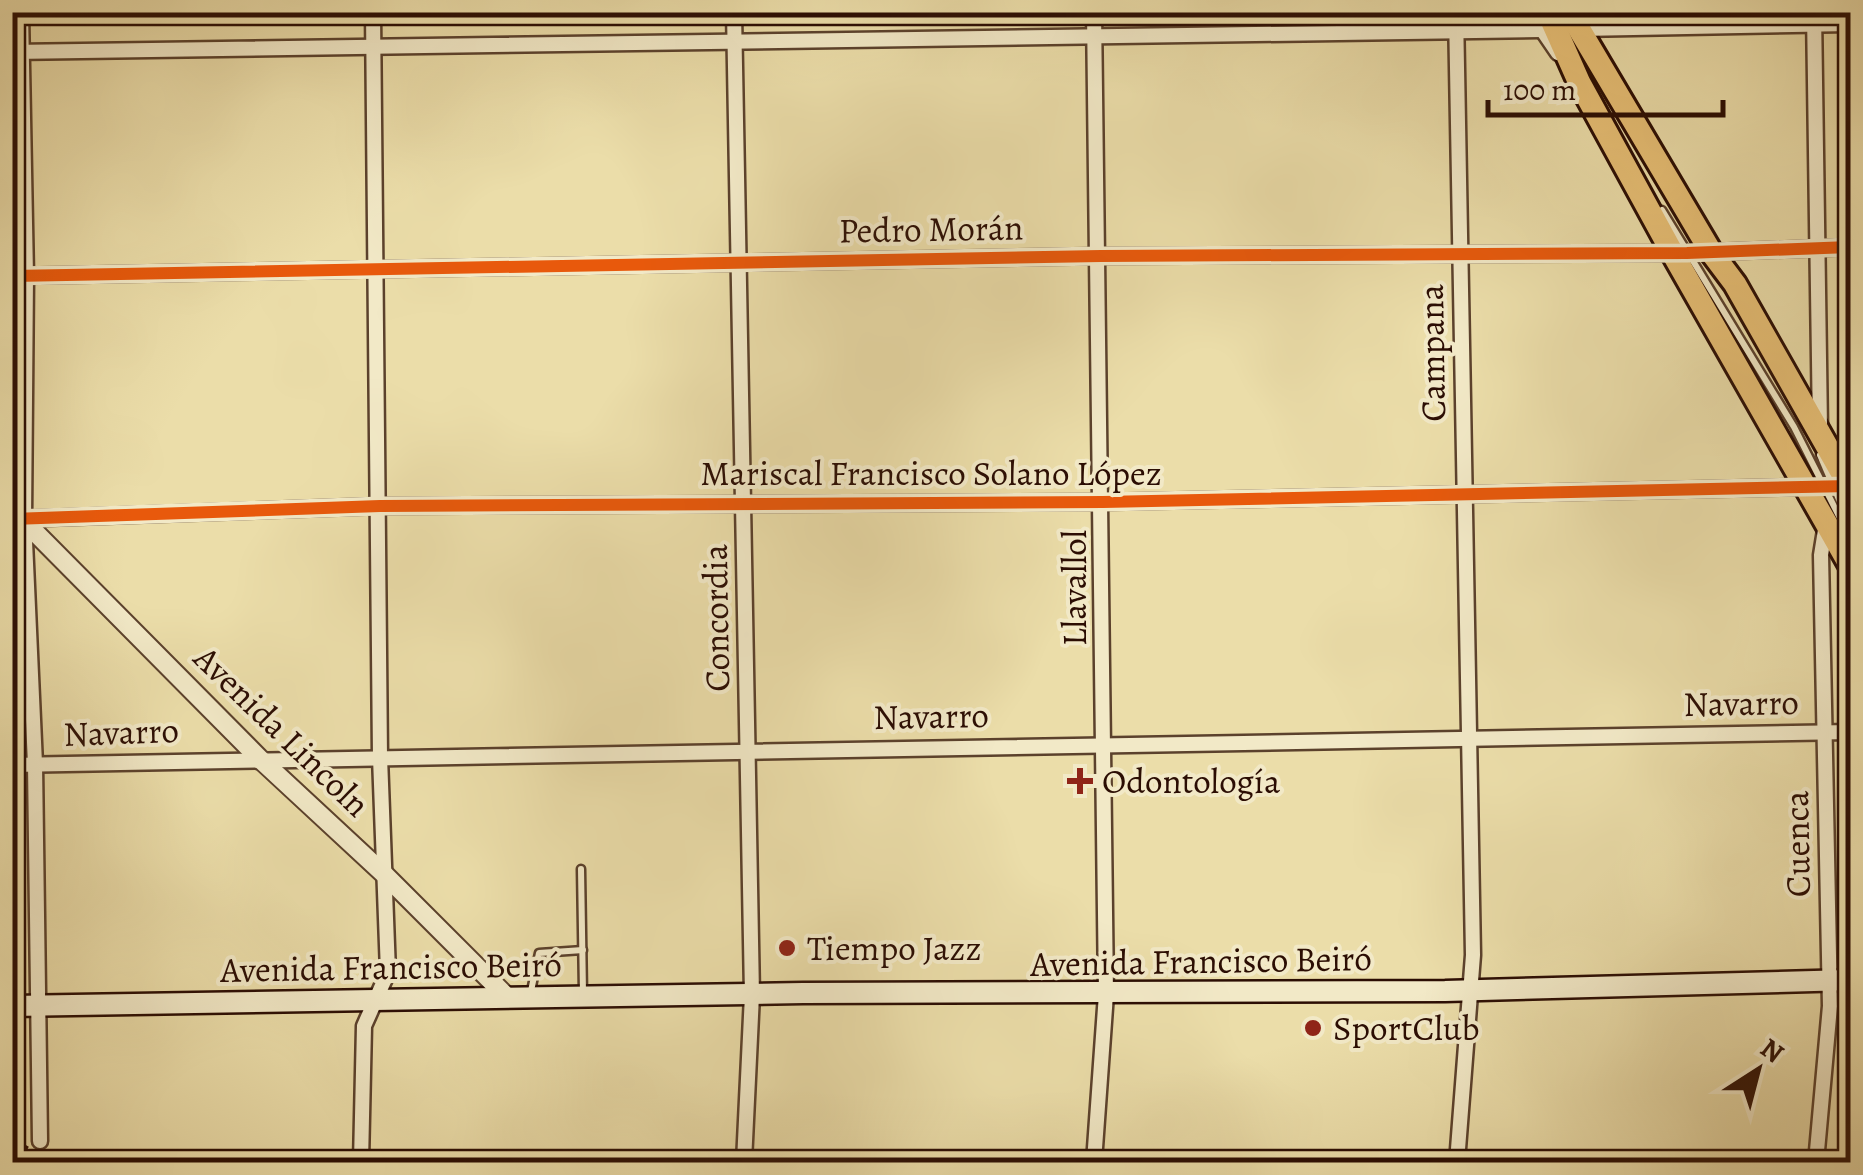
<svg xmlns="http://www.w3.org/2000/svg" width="1863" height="1175" font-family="Alegreya,serif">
  <rect width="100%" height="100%" fill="#ebdda9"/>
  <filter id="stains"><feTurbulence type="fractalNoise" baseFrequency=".002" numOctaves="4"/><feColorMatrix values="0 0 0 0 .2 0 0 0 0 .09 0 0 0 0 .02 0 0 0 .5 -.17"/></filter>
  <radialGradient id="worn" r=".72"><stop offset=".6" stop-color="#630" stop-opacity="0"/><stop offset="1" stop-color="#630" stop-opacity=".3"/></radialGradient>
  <polygon fill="#b1c28d" stroke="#6e6848" stroke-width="2.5" points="12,1028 19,1028 19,1130 13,1125"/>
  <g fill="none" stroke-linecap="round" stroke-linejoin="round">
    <defs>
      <g id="service">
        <polyline points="1662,210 1794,427 1850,538"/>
        <polyline points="1820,455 1850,525"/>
        <polyline points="581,869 583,993"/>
        <polyline points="531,991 539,953 583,950"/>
      </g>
      <g id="minor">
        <polyline points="21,12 26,276 24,519 35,764 40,1141"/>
        <polyline points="734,12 752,995 744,1162"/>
        <polyline points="1456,12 1473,955 1457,1162"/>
        <polyline points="1530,12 1558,53"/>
        <polyline points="1583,12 1586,19 1580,29 1850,24"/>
        <polyline points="1814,12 1820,429"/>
        <polyline points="12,52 1540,30"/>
        <polyline points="12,276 1101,256 1687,253 1850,247"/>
        <polyline points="18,519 380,506 1103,502 1850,486"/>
        <polyline points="12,765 1850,732"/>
        <polyline points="361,1162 364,1026 388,972 380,757 373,12"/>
        <polyline points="1094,1162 1106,994 1094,12"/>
        <polyline points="1816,1162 1830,1006 1821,555 1826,524"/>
      </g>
      <polyline id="tertiary" points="12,509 259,758 384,874 508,998"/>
      <polyline id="secondary" points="12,1006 803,993 1445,991 1850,980"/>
      <g id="primary">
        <polyline points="1548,12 1579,82 1673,254 1850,565"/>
        <polyline points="1569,12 1711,252 1735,284 1850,487"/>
      </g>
    </defs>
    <use href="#service" stroke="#5b412c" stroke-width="11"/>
    <use href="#minor" stroke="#5b412c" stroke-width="19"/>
    <use href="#tertiary" stroke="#5b412c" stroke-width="22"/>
    <use href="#secondary" stroke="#2b0d03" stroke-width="25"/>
    <use href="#primary" stroke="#2b0d03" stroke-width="28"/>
    <use href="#service" stroke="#f2e9c7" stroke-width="6"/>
    <use href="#minor" stroke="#f2e9c7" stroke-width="14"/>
    <use href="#tertiary" stroke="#f2e9c7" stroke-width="18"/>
    <use href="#secondary" stroke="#f2e9c7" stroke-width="20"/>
    <use href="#primary" stroke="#e6be74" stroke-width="22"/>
    <polyline stroke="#2b0d03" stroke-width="5" stroke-dasharray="18 18" stroke-linecap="butt" points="12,1140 50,1162"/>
    <defs>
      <g id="cycleway">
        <polyline points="12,276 1101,256 1687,253 1850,247"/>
        <polyline points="12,519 380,506 1103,502 1850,486"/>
      </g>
    </defs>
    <use href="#cycleway" stroke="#f2e9c7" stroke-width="19"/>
    <use href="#cycleway" stroke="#e8590c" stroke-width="12"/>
  </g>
  <g fill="#8f2418" stroke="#f2e9c7" stroke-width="4">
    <path d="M1075 766h10v10h10v10h-10v10h-10v-10h-10v-10h10z"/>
    <circle cx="787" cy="948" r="10"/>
    <circle cx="1313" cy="1028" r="10"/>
  </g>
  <g text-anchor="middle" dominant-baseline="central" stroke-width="8" stroke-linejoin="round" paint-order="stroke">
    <g font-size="35" fill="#2b0d03" stroke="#f2e9c7">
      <text transform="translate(931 229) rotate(-1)">Pedro Morán</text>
      <text transform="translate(1432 353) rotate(-91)">Campana</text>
      <text x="931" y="473">Mariscal Francisco Solano López</text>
      <text transform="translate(1074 588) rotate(-90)">Llavallol</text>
      <text transform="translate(716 618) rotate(-91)">Concordia</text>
      <text transform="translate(1741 703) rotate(-1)">Navarro</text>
      <text transform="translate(931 716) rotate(-1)">Navarro</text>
      <text transform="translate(282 731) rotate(44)">Avenida Lincoln</text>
      <text transform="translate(121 732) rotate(-2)">Navarro</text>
      <text transform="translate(1797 844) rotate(-91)">Cuenca</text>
      <text transform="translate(1201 961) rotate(-1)">Avenida Francisco Beiró</text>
      <text transform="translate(391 967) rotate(-1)">Avenida Francisco Beiró</text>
    </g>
    <g font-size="35" fill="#2b0d03" stroke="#f2e9c7" text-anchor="start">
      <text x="1102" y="781">Odontología</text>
      <text x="807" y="948">Tiempo Jazz</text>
      <text x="1333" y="1028">SportClub</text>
    </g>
  </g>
  <rect width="1863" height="1175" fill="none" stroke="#ebdda9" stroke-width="50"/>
  <rect x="15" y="15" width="1833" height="1145" fill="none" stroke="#2b0d03" stroke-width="5"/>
  <rect x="25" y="25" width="1813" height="1125" fill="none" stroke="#2b0d03" stroke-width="2.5"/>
  <g transform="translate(1758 1070) rotate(36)" stroke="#f2e9c7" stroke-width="8" paint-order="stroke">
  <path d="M0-8L18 38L0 25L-18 38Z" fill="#2b0d03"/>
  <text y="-15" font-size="28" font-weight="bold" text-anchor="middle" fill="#2b0d03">N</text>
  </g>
  <path d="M1488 100v15h235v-15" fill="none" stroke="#2b0d03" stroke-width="5"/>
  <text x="1503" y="100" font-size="30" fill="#2b0d03" stroke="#f2e9c7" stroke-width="8" paint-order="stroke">100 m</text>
  <rect width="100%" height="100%" filter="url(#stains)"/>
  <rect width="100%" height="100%" fill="url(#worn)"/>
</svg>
